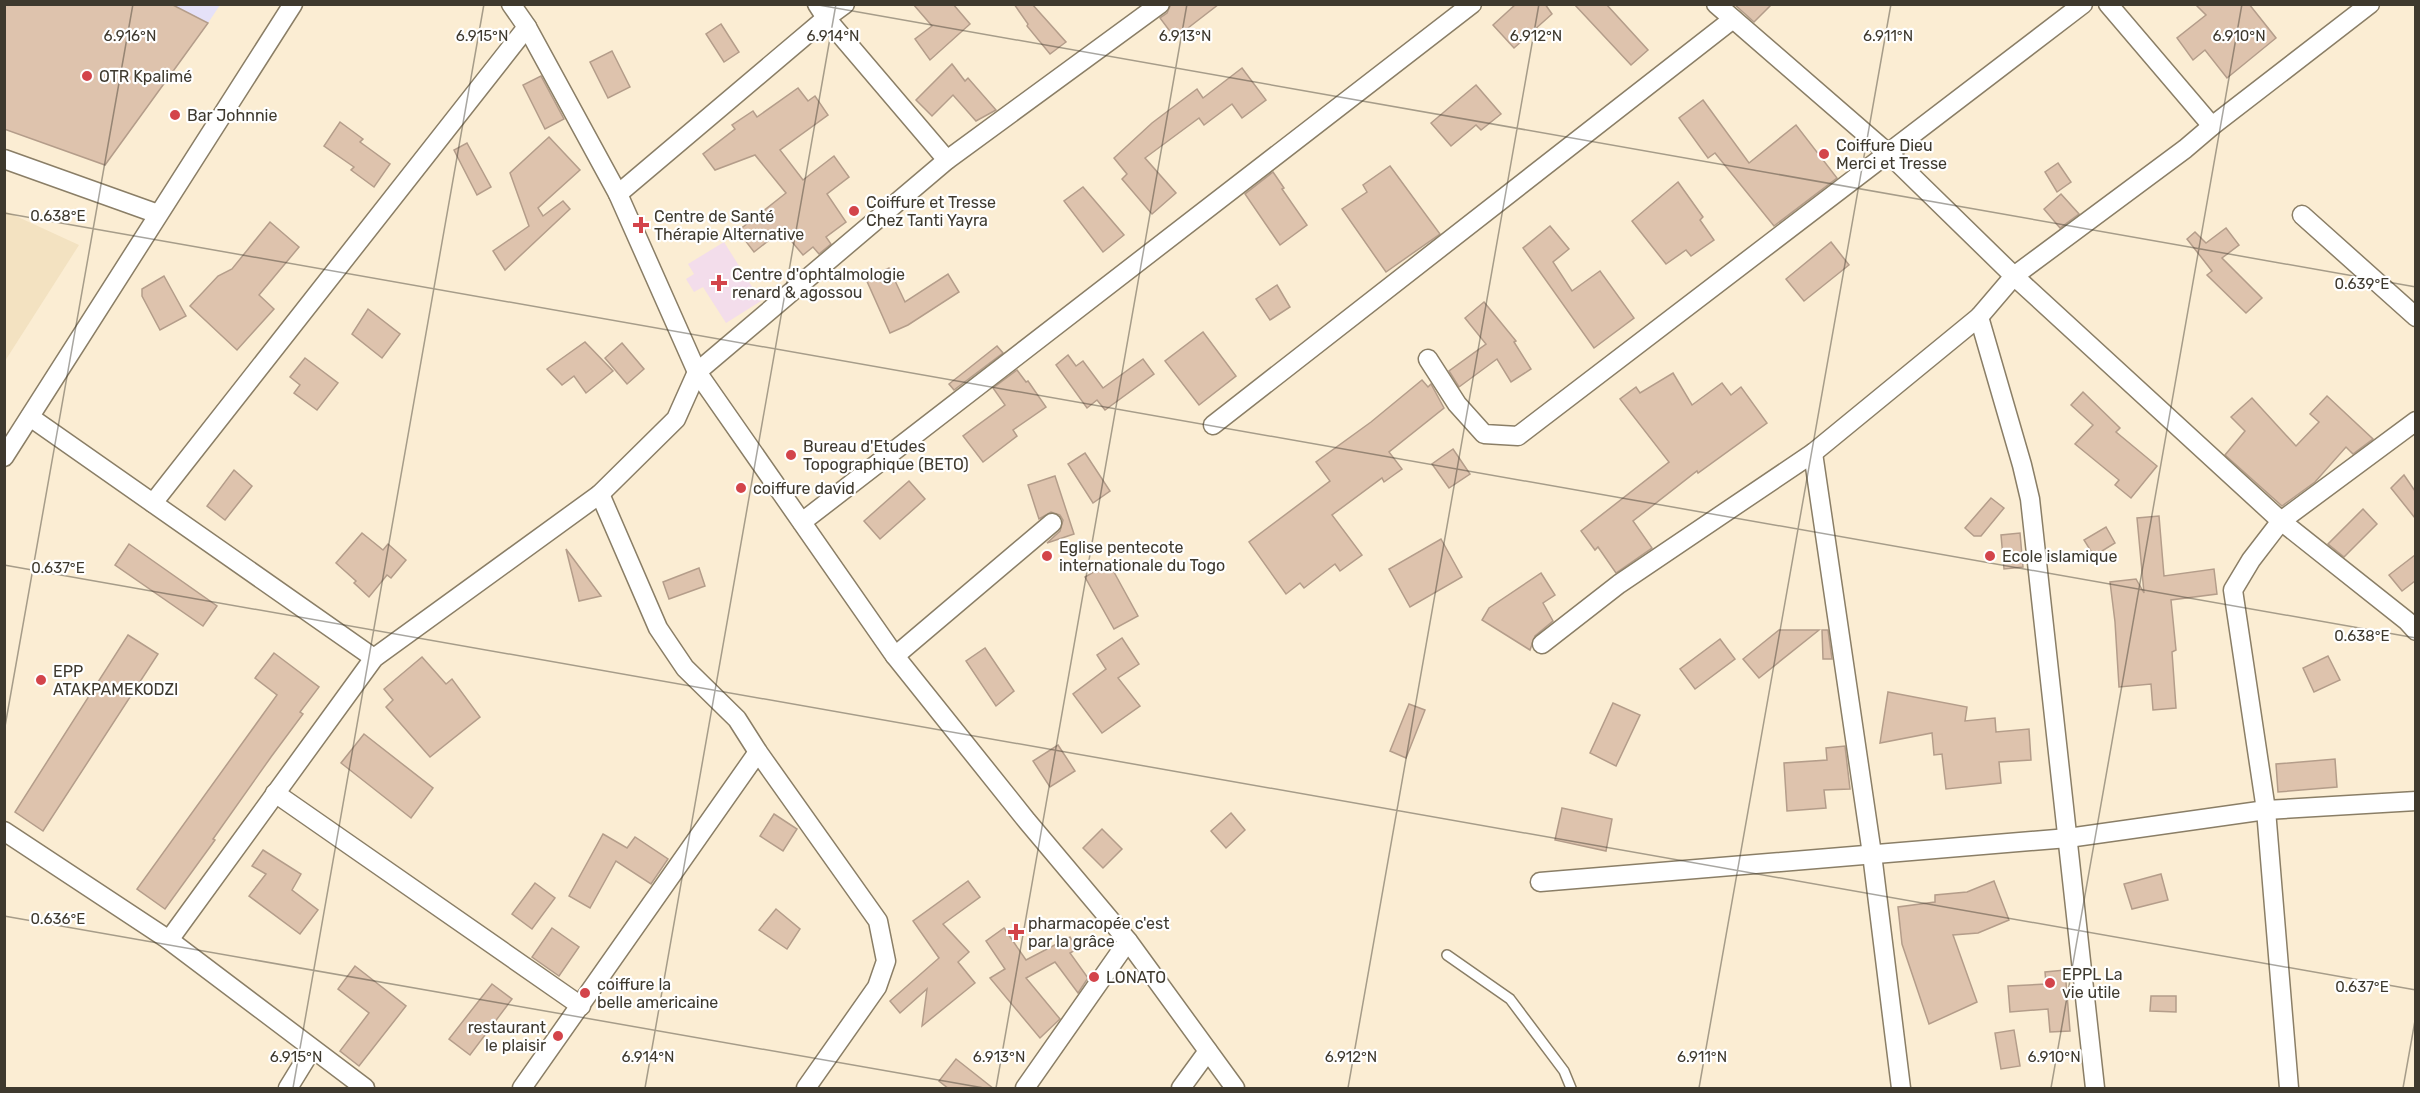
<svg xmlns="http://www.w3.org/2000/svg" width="2420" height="1093" font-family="Rubik,sans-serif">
  <rect width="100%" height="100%" fill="#fbedd3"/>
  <polygon fill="#e5e1f8" points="171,5 220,5 208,23"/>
  <polygon fill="#f3e2c1" points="5,211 79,245 5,361"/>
  <polygon fill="#f3ddeb" points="724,242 761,301 726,323 703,287 694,292 686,279 694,274 688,264"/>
  <g fill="#dec3ad" stroke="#b49d8a" stroke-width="1.5">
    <polygon points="4,4 171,4 208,23 105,165 4,129"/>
    <polygon points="913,4 953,4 970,24 930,60 915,39 932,26"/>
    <polygon points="1014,4 1032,4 1066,42 1050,54 1027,26 1028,24"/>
    <polygon points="1171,4 1219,4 1175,38 1160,18 1167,13"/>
    <polygon points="1516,4 1545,4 1552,14 1514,48 1493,25"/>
    <polygon points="1574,4 1606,4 1648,50 1631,65"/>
    <polygon points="1734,4 1772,4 1754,22"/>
    <polygon points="2195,4 2249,4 2276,38 2227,78 2205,50 2193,60 2177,38 2206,15"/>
    <polygon points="721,24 739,52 724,62 706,34"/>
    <polygon points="612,51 630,87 608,98 590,62"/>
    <polygon points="952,64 965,81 968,78 996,110 976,121 953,95 932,116 916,100"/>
    <polygon points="1242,68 1266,100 1242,118 1232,104 1204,125 1199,118 1145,158 1176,193 1152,214 1122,179 1127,174 1114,158 1152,123 1197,89 1203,98"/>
    <polygon points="541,76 564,119 545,129 523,85"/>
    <polygon points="1476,85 1501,114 1481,130 1476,125 1451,146 1431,123"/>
    <polygon points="798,88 808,101 815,96 828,115 780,150 803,180 834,156 849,177 827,194 846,222 826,237 831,244 819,254 813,247 803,255 782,230 754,252 738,231 786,193 755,155 715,170 703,154 735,129 732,125 753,111 757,117"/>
    <polygon points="1703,100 1749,163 1796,125 1837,178 1774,226 1715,153 1708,158 1679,118"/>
    <polygon points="340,122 363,139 360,142 390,164 374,187 351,170 354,167 324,146"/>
    <polygon points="549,137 580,170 538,208 543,216 563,201 570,209 505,270 493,251 529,226 510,173"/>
    <polygon points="467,143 491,187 477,195 454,150"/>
    <polygon points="2058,163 2071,182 2057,192 2045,172"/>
    <polygon points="1390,166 1440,234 1386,272 1342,209 1367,192 1363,185"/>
    <polygon points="1273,172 1284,188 1282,189 1307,225 1280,245 1245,194"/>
    <polygon points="1678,182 1703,217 1700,220 1714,240 1691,256 1686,250 1666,264 1632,221"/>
    <polygon points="1083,187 1124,235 1103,252 1064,201"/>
    <polygon points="2061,194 2079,214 2060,228 2044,209"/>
    <polygon points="270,222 299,247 259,295 274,309 237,350 190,306 218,276 232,269"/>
    <polygon points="1550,226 1569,249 1553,262 1572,291 1600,271 1634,318 1594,348 1523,248"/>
    <polygon points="2226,228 2239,245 2222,258 2262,298 2246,313 2207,275 2212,271 2187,239 2195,232 2206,243"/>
    <polygon points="1831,242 1849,265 1804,301 1786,279"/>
    <polygon points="889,268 905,302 948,274 959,292 908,325 890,333 866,279"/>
    <polygon points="164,276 186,316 160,330 142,296 142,289"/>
    <polygon points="1277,285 1290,307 1270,320 1256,299"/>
    <polygon points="1484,302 1516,341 1514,342 1531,369 1511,382 1497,359 1459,387 1449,371 1486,344 1465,318"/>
    <polygon points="368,309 400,334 382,358 352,334"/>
    <polygon points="1203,332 1236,376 1199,405 1165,361"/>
    <polygon points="585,342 613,371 586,393 574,376 562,385 547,369"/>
    <polygon points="622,343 644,369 627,384 605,358"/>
    <polygon points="997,346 1003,353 954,390 949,384"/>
    <polygon points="1068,355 1076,366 1083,361 1103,388 1143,359 1154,374 1105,410 1097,400 1087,408 1056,365"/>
    <polygon points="305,358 338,383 317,410 294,393 300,385 290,377"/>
    <polygon points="1017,370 1026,382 1028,381 1046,407 1013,430 1017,436 983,462 963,436 1005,405 993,388"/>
    <polygon points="1673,373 1692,405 1722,383 1731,395 1741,387 1767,423 1698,473 1697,471 1633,521 1652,548 1616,573 1598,547 1595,550 1581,531 1669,462 1620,399 1636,387 1640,393"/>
    <polygon points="1422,380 1428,387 1431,384 1444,408 1389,452 1402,469 1384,482 1382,478 1332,515 1362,555 1340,571 1335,564 1304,588 1300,583 1286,594 1249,542 1330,481 1316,462 1371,422"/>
    <polygon points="2083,392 2120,428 2116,432 2157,466 2131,498 2115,485 2119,480 2075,444 2093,425 2071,405"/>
    <polygon points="2327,396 2373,439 2353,454 2346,447 2315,482 2282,506 2225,455 2245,431 2231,417 2252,398 2296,446 2319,422 2310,414"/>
    <polygon points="1453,449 1470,474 1449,488 1432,464"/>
    <polygon points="1085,453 1110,491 1093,503 1068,464"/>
    <polygon points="234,470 252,486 225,520 207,506"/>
    <polygon points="2404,475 2415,491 2415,518 2391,488"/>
    <polygon points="1055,476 1074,534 1047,543 1060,531 1063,520 1060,515 1051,512 1039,519 1028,485"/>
    <polygon points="909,481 925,499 880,539 864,521"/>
    <polygon points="1991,498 2004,508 1981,536 1974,536 1965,528"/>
    <polygon points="2363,509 2377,524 2344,557 2328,544"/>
    <polygon points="2159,516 2164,576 2214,569 2217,594 2171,600 2176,650 2172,652 2176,708 2153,710 2151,684 2119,687 2115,622 2110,582 2136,579 2144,593 2137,518"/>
    <polygon points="2106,527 2115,543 2094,556 2084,540"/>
    <polygon points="362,533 383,550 388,544 406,560 391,578 387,575 369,597 354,583 356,581 336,563"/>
    <polygon points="2020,533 2023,567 2004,569 2001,535"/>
    <polygon points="1441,539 1462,577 1410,607 1389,569"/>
    <polygon points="129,544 217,606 203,626 115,565"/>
    <polygon points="566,549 601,596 579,601"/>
    <polygon points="2415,555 2415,581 2402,591 2389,575"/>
    <polygon points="1109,563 1138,616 1114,629 1085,577"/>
    <polygon points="699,568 705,586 669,599 663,582"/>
    <polygon points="1541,573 1555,595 1543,603 1553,621 1535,636 1530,650 1482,620 1489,608"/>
    <polygon points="1779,630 1819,630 1759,678 1743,659"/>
    <polygon points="1822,630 1828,630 1832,659 1823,659"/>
    <polygon points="128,635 158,654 43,831 15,812"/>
    <polygon points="1122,638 1139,664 1118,678 1140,706 1102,733 1073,694 1106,669 1097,655"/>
    <polygon points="1720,639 1735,659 1695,689 1680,669"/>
    <polygon points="985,648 1014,691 996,706 966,661"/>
    <polygon points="274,653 319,687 300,712 303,714 271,757 213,839 215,840 165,909 137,889 277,695 255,678"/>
    <polygon points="2328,656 2340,680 2314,692 2303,668"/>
    <polygon points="422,657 446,684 452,679 480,717 430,757 386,707 393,700 384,689"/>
    <polygon points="1888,692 1967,707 1965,721 1995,718 1996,732 2029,729 2031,760 1999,762 2001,783 1946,789 1942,754 1934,755 1932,733 1880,743"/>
    <polygon points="1613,703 1640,715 1616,766 1590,753"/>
    <polygon points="1409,704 1425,710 1406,758 1390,751"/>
    <polygon points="364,734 433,788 411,818 341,763"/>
    <polygon points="1058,745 1075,771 1050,787 1033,761"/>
    <polygon points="1845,746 1850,789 1824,790 1826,808 1787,811 1784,763 1827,760 1826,748"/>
    <polygon points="2335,759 2337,787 2278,792 2276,764"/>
    <polygon points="1562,808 1612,819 1606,851 1555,840"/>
    <polygon points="1231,813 1245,830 1226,848 1211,831"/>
    <polygon points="774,814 797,829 783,851 760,836"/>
    <polygon points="1102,829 1122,849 1103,868 1083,848"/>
    <polygon points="603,834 627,848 635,837 668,859 651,884 616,861 590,908 569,896"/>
    <polygon points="263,850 301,874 292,890 318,910 300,934 249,896 266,874 252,866"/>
    <polygon points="2161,874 2168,900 2132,909 2124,884"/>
    <polygon points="968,881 980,897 943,924 969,952 958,962 975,983 922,1026 927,989 900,1013 890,1001 939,958 913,921"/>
    <polygon points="1994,881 2009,920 1978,933 1953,935 1977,1002 1929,1024 1902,944 1898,907 1935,902 1935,895 1967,892"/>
    <polygon points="535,883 555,898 532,929 512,914"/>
    <polygon points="776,909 800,929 787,949 759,930"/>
    <polygon points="552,928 579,947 559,976 532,957"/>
    <polygon points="1004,928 1026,960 1070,937 1077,949 1070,953 1088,978 1078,993 1055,962 1026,978 1060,1019 1040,1038 990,978 1005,969 986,941"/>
    <polygon points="355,966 406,1006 359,1066 340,1051 369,1013 338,989"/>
    <polygon points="2065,970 2070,1031 2050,1032 2048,1009 2010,1012 2008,986 2046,984 2045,972"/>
    <polygon points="492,984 512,999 470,1055 449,1039"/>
    <polygon points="2151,996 2176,996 2176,1012 2150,1011"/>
    <polygon points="2014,1030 2020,1066 2001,1069 1995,1033"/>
    <polygon points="956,1059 994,1089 949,1089 939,1081"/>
  </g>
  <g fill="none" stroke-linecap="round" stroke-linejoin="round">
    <defs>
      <polyline id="lane" points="1447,955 1510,999 1564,1071 1571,1088"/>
      <g id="street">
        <polyline points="511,4 527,27 618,194 697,372 895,656 1027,821 1128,941 1235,1088"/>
        <polyline points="817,4 826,18 947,160"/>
        <polyline points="1716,4 1889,154 2014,276 2281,521 2407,621 2416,631"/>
        <polyline points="2108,4 2212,126"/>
        <polyline points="4,159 158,214"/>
        <polyline points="618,194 826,18 845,4"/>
        <polyline points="2302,215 2416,317"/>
        <polyline points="1979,317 2022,465 2030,499 2095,1088"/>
        <polyline points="1428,359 1457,404 1484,434 1518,436 2083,4"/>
        <polyline points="30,417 374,658"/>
        <polyline points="1213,425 1733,19"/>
        <polyline points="1813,453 1872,854 1901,1088"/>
        <polyline points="4,457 293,4"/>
        <polyline points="600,494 658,628 685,668 737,719 758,752 878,921 886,961 877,987 806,1088"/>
        <polyline points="153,503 527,27"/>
        <polyline points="802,522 1472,4"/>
        <polyline points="1542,644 1619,584 1813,453 1979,317 2014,276 2185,149 2212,126 2370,4"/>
        <polyline points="895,656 1052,523"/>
        <polyline points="275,793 581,1006"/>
        <polyline points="4,831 169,940 365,1088"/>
        <polyline points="1540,882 2068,838 2266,810 2416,801"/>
        <polyline points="169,940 374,658 600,494 676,419 697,372 947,160 1160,4"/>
        <polyline points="288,1088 312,1049"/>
        <polyline points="522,1088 758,752"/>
        <polyline points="1025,1088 1128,941"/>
        <polyline points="1181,1088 1208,1051"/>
        <polyline points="2289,1088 2266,810 2233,590 2251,560 2281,521 2416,421"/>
      </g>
    </defs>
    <use href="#lane" stroke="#8a7e66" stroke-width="12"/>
    <use href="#street" stroke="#8a7e66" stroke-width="21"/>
    <use href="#lane" stroke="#fff" stroke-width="9"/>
    <use href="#street" stroke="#fff" stroke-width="18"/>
  </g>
  <path fill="none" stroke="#3e392e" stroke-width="1.5" stroke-opacity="0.45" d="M813,4L2416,287M4,213L2416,638M4,565L2416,990M4,732L133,4M4,916L984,1088M293,1088L484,4M645,1088L836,4M996,1088L1187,4M1348,1088L1539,4M1699,1088L1891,4M2051,1088L2242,4M2403,1088L2416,1015"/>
  <g fill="#d3444a" stroke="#fff" stroke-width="2">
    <circle cx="87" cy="76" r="6"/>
    <circle cx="175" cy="115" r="6"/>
    <circle cx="1824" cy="154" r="6"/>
    <circle cx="854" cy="211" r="6"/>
    <path d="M638 216h6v6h6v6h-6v6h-6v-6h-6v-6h6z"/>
    <path d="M716 274h6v6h6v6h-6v6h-6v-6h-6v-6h6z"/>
    <circle cx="791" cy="455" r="6"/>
    <circle cx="741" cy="488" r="6"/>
    <circle cx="1047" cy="556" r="6"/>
    <circle cx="1990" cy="556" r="6"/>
    <circle cx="41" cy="680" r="6"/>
    <path d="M1013 923h6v6h6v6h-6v6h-6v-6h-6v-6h6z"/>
    <circle cx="1094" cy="977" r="6"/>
    <circle cx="2050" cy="983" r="6"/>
    <circle cx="585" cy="993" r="6"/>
    <circle cx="558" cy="1036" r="6"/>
  </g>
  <g text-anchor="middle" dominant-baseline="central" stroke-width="4.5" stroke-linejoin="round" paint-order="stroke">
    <g font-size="16" fill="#3e392e" stroke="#fff" text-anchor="start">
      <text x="99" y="76">OTR Kpalimé</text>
      <text x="187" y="115">Bar Johnnie</text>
      <text x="1836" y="145">Coiffure Dieu<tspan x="1836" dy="18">Merci et Tresse</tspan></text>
      <text x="866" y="202">Coiffure et Tresse<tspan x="866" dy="18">Chez Tanti Yayra</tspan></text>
      <text x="654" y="216">Centre de Santé<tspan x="654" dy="18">Thérapie Alternative</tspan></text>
      <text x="732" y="274">Centre d'ophtalmologie<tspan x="732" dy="18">renard &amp; agossou</tspan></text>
      <text x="803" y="446">Bureau d'Etudes<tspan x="803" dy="18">Topographique (BETO)</tspan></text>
      <text x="753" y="488">coiffure david</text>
      <text x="1059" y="547">Eglise pentecote<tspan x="1059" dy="18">internationale du Togo</tspan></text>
      <text x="2002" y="556">Ecole islamique</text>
      <text x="53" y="671">EPP<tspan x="53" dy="18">ATAKPAMEKODZI</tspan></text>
      <text x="1028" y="923">pharmacopée c'est<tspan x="1028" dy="18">par la grâce</tspan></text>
      <text x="2062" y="974">EPPL La<tspan x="2062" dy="18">vie utile</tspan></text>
      <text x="1106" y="977">LONATO</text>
      <text x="597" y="984">coiffure la<tspan x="597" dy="18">belle americaine</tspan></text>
      <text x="546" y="1027" text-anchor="end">restaurant<tspan x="546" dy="18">le plaisir</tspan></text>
    </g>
  </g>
  <g font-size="15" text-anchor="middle" fill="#3e392e" stroke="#fff" stroke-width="4.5" stroke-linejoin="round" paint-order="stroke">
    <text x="130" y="41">6.916°N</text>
    <text x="482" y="41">6.915°N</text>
    <text x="833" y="41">6.914°N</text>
    <text x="1185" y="41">6.913°N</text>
    <text x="1536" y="41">6.912°N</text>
    <text x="1888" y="41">6.911°N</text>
    <text x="2239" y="41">6.910°N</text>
    <text x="58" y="221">0.638°E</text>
    <text x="2362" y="289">0.639°E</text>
    <text x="58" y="573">0.637°E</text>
    <text x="2362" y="641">0.638°E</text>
    <text x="58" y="924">0.636°E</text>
    <text x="2362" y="992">0.637°E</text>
    <text x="296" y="1062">6.915°N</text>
    <text x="648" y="1062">6.914°N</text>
    <text x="999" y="1062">6.913°N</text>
    <text x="1351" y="1062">6.912°N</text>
    <text x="1702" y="1062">6.911°N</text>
    <text x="2054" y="1062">6.910°N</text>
  </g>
  <rect width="2420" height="1093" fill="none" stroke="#3e392e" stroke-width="12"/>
</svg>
